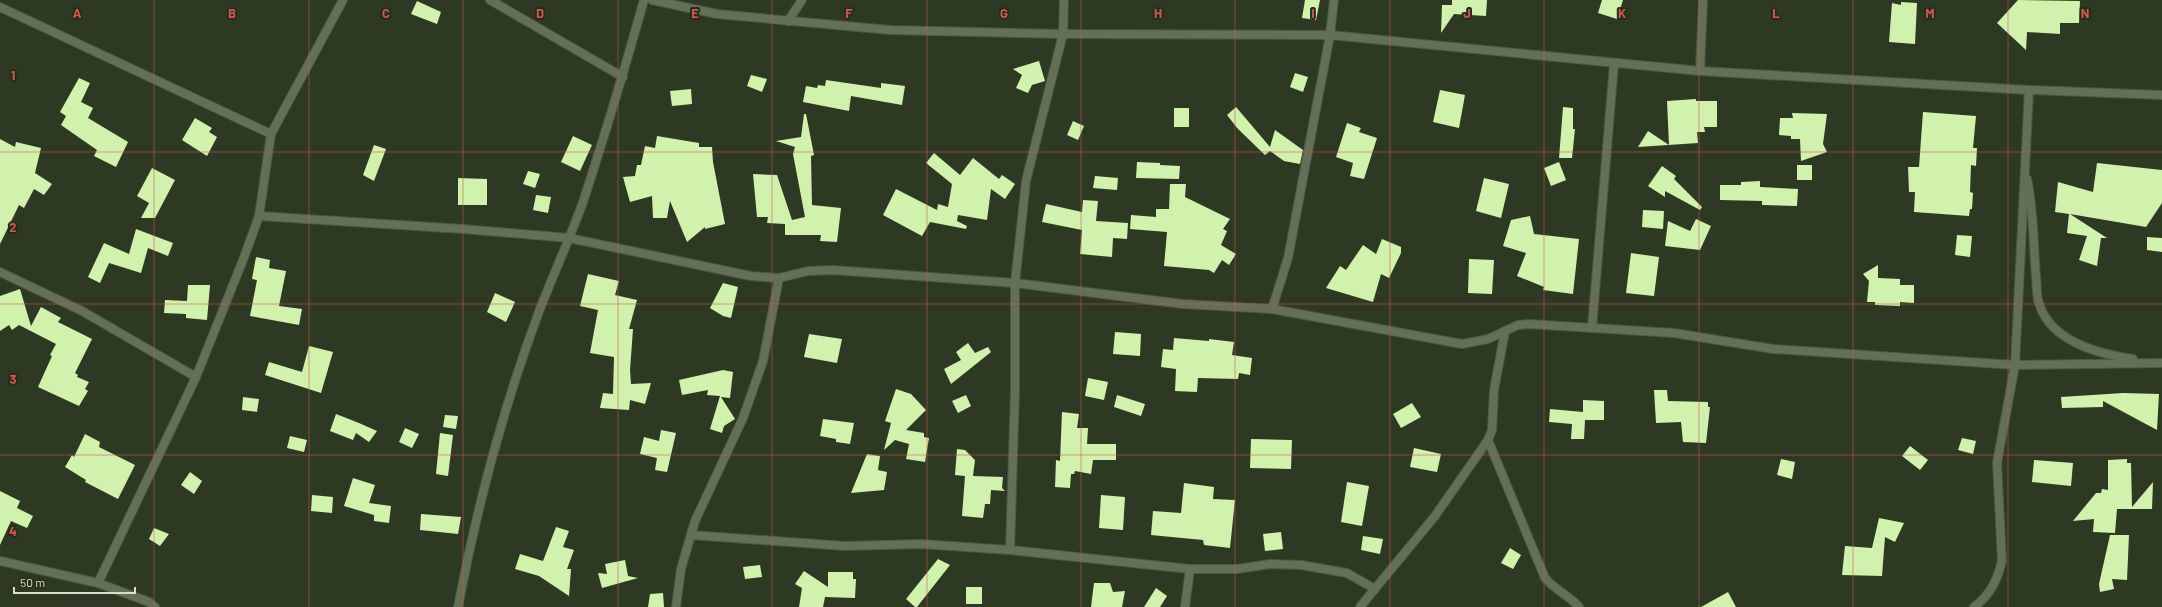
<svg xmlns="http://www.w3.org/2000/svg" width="2162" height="607" font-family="Barlow,sans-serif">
  <rect width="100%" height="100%" fill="#2e3923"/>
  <g fill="#d1f2ad">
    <polygon points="1305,0 1320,0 1316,20 1302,18"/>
    <polygon points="1452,0 1487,0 1486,16 1454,14 1441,33 1442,5 1452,5"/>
    <polygon points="1602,0 1623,0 1617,19 1598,13"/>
    <polygon points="2018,0 2080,1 2079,23 2060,23 2060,34 2027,32 2026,50 1997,23"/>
    <polygon points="417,1 441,12 437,24 411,14"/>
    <polygon points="1901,2 1917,3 1915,44 1889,42 1892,3 1901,5"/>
    <polygon points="1039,61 1045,81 1032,85 1028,93 1016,88 1022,75 1013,69"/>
    <polygon points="1295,73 1308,77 1303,92 1290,87"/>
    <polygon points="751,75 767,79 762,92 747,86"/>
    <polygon points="79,78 90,83 81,102 93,108 88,118 128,142 116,167 94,156 97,150 61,125 66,116 60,112"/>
    <polygon points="826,80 881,88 881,83 905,86 902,105 851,96 849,111 803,102 806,86 817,88 818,85 825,86"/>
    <polygon points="691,89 692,104 672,106 670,91"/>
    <polygon points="1440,90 1465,95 1459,128 1433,122"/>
    <polygon points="1696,99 1696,101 1717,101 1717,127 1704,127 1705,132 1697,132 1698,143 1638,147 1648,131 1669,145 1667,101"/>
    <polygon points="1236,107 1270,147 1275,130 1303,150 1300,164 1284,161 1270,151 1265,155 1238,129 1227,115"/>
    <polygon points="1563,107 1573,108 1573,129 1575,129 1572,158 1559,158"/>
    <rect x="1174" y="108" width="15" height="19"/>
    <polygon points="1923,112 1976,116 1973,148 1977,148 1976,166 1971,165 1970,192 1973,193 1972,209 1970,209 1969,216 1914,212 1915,192 1909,192 1908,167 1919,167"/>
    <polygon points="1792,113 1827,114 1823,144 1827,152 1801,161 1800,139 1791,139 1791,136 1779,135 1780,118 1793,118"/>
    <polygon points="804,114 806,114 814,155 811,156 812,205 841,208 837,242 820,241 821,235 785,235 785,224 767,223 768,217 757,217 753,174 777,175 792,220 805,217 793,154 795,147 776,141 801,137"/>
    <polygon points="195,118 212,128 209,132 217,137 207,156 182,140"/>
    <polygon points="1073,121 1084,126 1078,140 1067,135"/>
    <polygon points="1347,123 1361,128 1359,132 1377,138 1364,179 1350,176 1353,163 1336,157"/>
    <polygon points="573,136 592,145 580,171 561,162"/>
    <polygon points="657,136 699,143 699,147 712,147 713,162 725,224 705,229 705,227 687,242 670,201 667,218 653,218 652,196 630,202 623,177 635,176 637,165 641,165 645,146 655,148"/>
    <polygon points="0,139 15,147 16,142 41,148 35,173 52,184 44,195 34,189 24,208 19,205 0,244"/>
    <polygon points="374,145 386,149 374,181 363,175"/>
    <polygon points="934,153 960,175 973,158 999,179 1002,175 1015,184 1005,199 991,189 987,220 958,215 957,221 967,226 966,229 930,222 922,236 883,215 896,189 937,210 938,204 948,207 952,184 926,163"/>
    <polygon points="1137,162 1160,163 1160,165 1180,166 1179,179 1136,178"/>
    <polygon points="1559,162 1566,180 1551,186 1544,168"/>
    <polygon points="2097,163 2162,170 2162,203 2146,227 2070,214 2107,238 2101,238 2097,266 2079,260 2087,236 2067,233 2069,214 2055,212 2058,182 2093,192"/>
    <rect x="1797" y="165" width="15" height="15"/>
    <polygon points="1662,166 1676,176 1674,179 1702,207 1700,210 1665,191 1665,197 1648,186"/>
    <polygon points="152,168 175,180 155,218 141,218 149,203 137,196"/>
    <polygon points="528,171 540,174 535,188 523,184"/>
    <polygon points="1095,176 1118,178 1117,190 1093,188"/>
    <polygon points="458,178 487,179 487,205 458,205"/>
    <polygon points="1484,178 1509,184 1501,218 1476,211"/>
    <polygon points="1760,181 1760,187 1798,189 1797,206 1762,205 1762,201 1720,200 1720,185 1741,185 1741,182"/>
    <polygon points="1170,184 1186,184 1185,197 1230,219 1223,229 1227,231 1221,245 1236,254 1229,265 1222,260 1214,273 1209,270 1164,266 1167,232 1130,229 1131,215 1156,217 1156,209 1169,209"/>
    <polygon points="536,195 551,197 548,213 533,210"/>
    <polygon points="1083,200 1098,201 1096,221 1128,223 1127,239 1113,238 1112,257 1080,254 1082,230 1042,222 1046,204 1082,212"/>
    <polygon points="1643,210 1664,211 1663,229 1642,227"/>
    <polygon points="1530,216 1534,234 1579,239 1573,294 1543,290 1544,287 1517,276 1526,253 1503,246 1511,220"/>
    <polygon points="1696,219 1711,226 1700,250 1665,246 1668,221 1690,231"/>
    <polygon points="136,229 173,243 168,256 148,248 141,273 109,263 100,283 88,277 104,243 129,254"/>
    <polygon points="1957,235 1972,236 1970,257 1955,255"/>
    <polygon points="2147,237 2162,238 2162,252 2147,250"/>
    <polygon points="1382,239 1401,247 1401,253 1389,278 1381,274 1373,302 1326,288 1340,266 1346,270 1363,245 1376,254"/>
    <polygon points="1631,253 1659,257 1654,296 1626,293"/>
    <polygon points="256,257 270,260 269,268 286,271 279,306 302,309 299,325 250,316 257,280 252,279"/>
    <polygon points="1469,259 1494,260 1492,294 1468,293"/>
    <polygon points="1878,265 1878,278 1900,279 1900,285 1914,285 1914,303 1900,302 1900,306 1875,305 1875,302 1867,302 1869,281 1863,274"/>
    <polygon points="588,274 619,281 615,295 637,300 629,329 633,329 630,370 631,384 651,383 645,404 630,400 629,410 600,408 603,393 613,394 614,357 590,353 598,310 580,306"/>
    <polygon points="723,283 738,287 731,318 723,316 710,308"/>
    <polygon points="188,285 210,285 207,320 186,318 186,314 164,313 165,300 187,301"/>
    <polygon points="20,289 31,326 41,307 61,318 58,322 92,339 75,373 78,375 77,377 89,382 85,389 88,391 79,406 38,387 52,356 50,355 56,344 19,325 12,330 9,325 0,331 0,296"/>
    <polygon points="495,293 515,302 506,322 487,312"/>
    <polygon points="1115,332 1141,334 1140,356 1113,354"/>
    <polygon points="809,334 842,339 837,363 804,357"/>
    <polygon points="1174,338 1209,341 1209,339 1234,342 1232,355 1252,358 1250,375 1239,373 1238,379 1198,378 1197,392 1175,391 1176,369 1161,367 1163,349 1173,350"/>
    <polygon points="968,343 975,353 988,347 991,352 951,384 944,369 961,360 956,352"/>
    <polygon points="309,346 333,352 321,393 265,375 269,362 302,372"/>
    <polygon points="723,370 733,372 730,398 721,397 735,419 724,426 722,433 710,429 720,396 707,395 708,390 682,395 679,380"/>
    <polygon points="1088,378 1108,382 1104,400 1085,396"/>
    <polygon points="896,389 911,394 926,410 906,430 924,433 924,437 929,438 925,462 906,459 909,444 895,440 884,450 891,423 885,421"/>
    <polygon points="1654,390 1667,390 1668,401 1708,402 1708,407 1710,407 1706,443 1683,442 1681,422 1656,423"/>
    <polygon points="2123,393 2159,394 2157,430 2103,401 2103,407 2062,408 2061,397"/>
    <polygon points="966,395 971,406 958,413 952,401"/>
    <polygon points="1117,395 1145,404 1141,416 1114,407"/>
    <polygon points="243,397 259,399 257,412 242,410"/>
    <polygon points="1583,400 1604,401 1604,420 1585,420 1584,439 1571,439 1572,424 1549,422 1550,409 1583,412"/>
    <polygon points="1412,403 1421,417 1401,428 1393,414"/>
    <polygon points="1062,412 1079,414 1077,428 1088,428 1087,444 1116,444 1116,460 1093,460 1091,474 1075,471 1074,474 1071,474 1070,488 1055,487 1056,460 1060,461"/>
    <polygon points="336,414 359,423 377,431 369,442 356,433 353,440 330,431"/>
    <polygon points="445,415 458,416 456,429 443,427"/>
    <polygon points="823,419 854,423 850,444 836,442 836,439 820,436"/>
    <polygon points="405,428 419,434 412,448 399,442"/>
    <polygon points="661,430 676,433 667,472 655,470 657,458 640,454 644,437 659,441"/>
    <polygon points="440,433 453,435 448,476 436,474"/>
    <polygon points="85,434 100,442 99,447 135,465 118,499 85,482 86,480 65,467 72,455 74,457"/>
    <polygon points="290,436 307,440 304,452 287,448"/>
    <polygon points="1962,438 1976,441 1973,454 1958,450"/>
    <polygon points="1251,439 1292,440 1291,469 1250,468"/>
    <polygon points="1910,446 1928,460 1920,470 1902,456"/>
    <polygon points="1414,448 1441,454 1437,472 1410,467"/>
    <polygon points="957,449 965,450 975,460 973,476 1003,477 1002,488 1005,491 991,490 990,504 985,504 983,518 962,516 965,476 955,475"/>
    <polygon points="867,454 880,456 878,470 887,472 884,490 851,493"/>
    <polygon points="1781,459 1795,462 1792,479 1777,475"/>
    <polygon points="2127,459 2127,463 2131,463 2132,507 2153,482 2152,509 2117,509 2115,533 2093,532 2094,519 2073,521 2096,493 2101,493 2102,489 2108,490 2108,460"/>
    <polygon points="2034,460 2073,463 2071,486 2032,482"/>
    <polygon points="190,472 202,481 194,494 181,485"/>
    <polygon points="353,478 375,485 369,503 391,506 389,523 374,521 374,515 344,506"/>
    <polygon points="1347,482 1369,486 1362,526 1341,522"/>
    <polygon points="1184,483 1214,487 1213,499 1235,500 1230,548 1204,545 1203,540 1151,535 1153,511 1181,513"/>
    <polygon points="0,491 20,501 17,508 33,516 27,528 11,521 0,545"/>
    <polygon points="312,495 333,497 332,513 311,511"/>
    <polygon points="1101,495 1125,497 1123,530 1099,528"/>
    <polygon points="421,514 461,517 458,534 420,530"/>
    <polygon points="1879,518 1904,523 1895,542 1885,537 1882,576 1842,575 1845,546 1872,548"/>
    <polygon points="556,527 569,531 563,547 574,550 567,569 571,569 569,596 539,576 515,569 520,554 543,561"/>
    <polygon points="154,528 169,534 160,546 149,539"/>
    <polygon points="1281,532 1283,549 1265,551 1263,534"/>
    <polygon points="2110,535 2129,535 2127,580 2112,579 2114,589 2100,592 2099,584"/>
    <polygon points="1363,536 1383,539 1380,554 1361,550"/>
    <polygon points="1510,548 1521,555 1513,569 1501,563"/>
    <polygon points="938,559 950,565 917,607 915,607 906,599"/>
    <polygon points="625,560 628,576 638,578 602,588 598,573 607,574 605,564"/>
    <polygon points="760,565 762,577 745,579 743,567"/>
    <polygon points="804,571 828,587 828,572 853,572 853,579 856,579 855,598 825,597 823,607 799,607 802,588 795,584"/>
    <polygon points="1094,583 1110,583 1113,592 1125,591 1122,607 1091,607"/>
    <rect x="966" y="587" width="16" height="17"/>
    <polygon points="1156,588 1167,596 1160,607 1144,607"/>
    <polygon points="1728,592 1736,607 1701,607"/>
    <polygon points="663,593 664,607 648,607 650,594"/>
  </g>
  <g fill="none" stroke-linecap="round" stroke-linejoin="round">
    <defs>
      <g id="minor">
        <polyline points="490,0 623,77"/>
        <polyline points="652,0 717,14 890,30 1063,34 1330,35 1700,71 2029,90 2162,95"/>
        <polyline points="0,7 271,134"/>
        <polyline points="788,21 802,0"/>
        <polyline points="1700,71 1703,0"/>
        <polyline points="2029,90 2015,365 2162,363"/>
        <path d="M2027,179C2034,211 2033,243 2036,276C2037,284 2036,295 2039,303C2050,341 2099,354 2133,359"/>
        <path d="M259,216L463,229L569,238L751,276L779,278L808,271L833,270L1015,283L1183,304L1272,309L1462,344L1488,339L1518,325L1528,324L1674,333L1773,349L2015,365L1997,463L2002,561C1997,581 1990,595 1974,607"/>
        <polyline points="0,272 82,311 196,377"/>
        <polyline points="1272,309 1288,258 1330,35 1334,0"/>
        <polyline points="1592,328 1614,64"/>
        <path d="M1488,440L1545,578C1556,591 1569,595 1579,607"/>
        <polyline points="691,535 845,546 921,544 1010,550 1190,569 1237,569 1270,564 1301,565 1347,573 1375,589"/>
        <polyline points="1010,550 1015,391 1015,283 1026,181 1063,34 1064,0"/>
        <polyline points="0,561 98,583 149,602 155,607"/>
        <polyline points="98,583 196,377 243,260 259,216 271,134 343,0"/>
        <path d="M458,607C477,506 504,405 540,309C554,273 570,238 583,202C605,135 625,68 644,0"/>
        <polyline points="676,607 681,569 695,521 743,418 763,361 779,278"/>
        <polyline points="1185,607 1190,569"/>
        <polyline points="1360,607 1435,516 1488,440 1492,430 1494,390 1505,331"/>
      </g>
    </defs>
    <use href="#minor" stroke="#4c5742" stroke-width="10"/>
    <use href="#minor" stroke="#637055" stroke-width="8"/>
  </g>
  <path fill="none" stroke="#d65652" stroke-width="1" stroke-opacity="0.55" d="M154,0V607M309,0V607M463,0V607M618,0V607M772,0V607M927,0V607M1081,0V607M1235,0V607M1390,0V607M1544,0V607M1699,0V607M1853,0V607M2008,0V607M0,152H2162M0,304H2162M0,455H2162"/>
  <g font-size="13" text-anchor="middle" font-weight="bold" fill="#d65652" stroke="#252e19" stroke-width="4" stroke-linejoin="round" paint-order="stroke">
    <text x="77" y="18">A</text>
    <text x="232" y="18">B</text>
    <text x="386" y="18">C</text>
    <text x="540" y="18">D</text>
    <text x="695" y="18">E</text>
    <text x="849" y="18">F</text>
    <text x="1004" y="18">G</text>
    <text x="1158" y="18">H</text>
    <text x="1313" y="18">I</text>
    <text x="1467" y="18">J</text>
    <text x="1622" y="18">K</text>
    <text x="1776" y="18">L</text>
    <text x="1930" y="18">M</text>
    <text x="2085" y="18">N</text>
    <text x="13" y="80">1</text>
    <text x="13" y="232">2</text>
    <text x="13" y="384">3</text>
    <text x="13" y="536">4</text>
  </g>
  <path d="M14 587v6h121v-6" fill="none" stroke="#d7ded1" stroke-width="2"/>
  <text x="20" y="587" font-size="12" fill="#d7ded1" stroke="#252e19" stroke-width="3" paint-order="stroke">50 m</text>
</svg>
